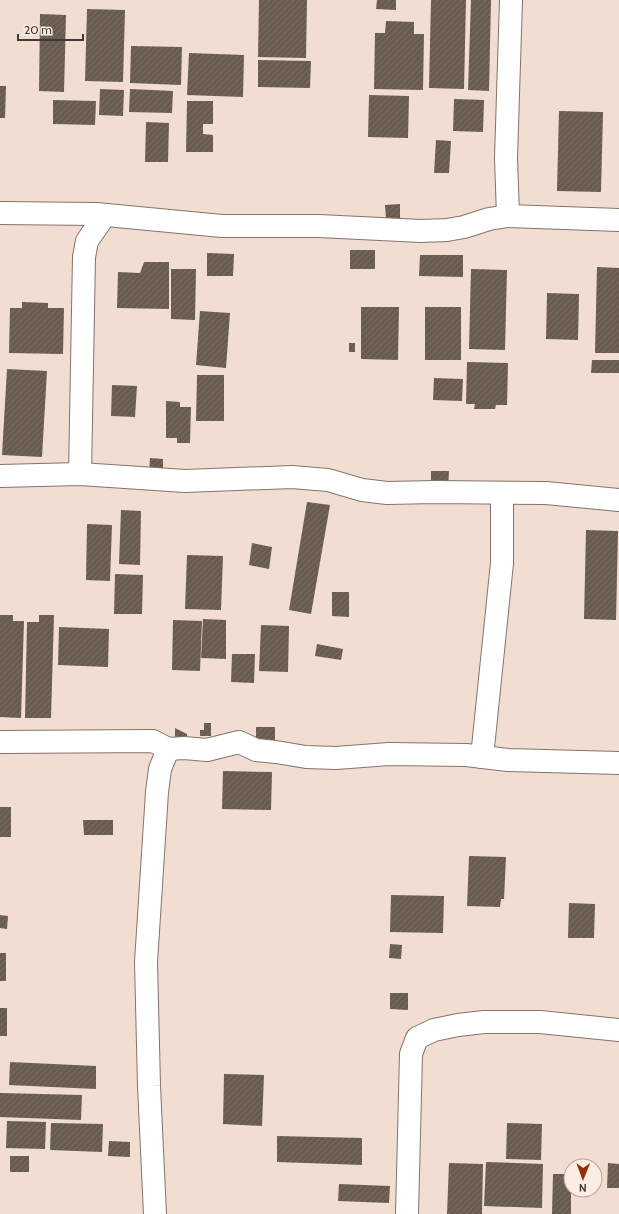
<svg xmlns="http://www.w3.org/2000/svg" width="619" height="1214" font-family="Cabin,sans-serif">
  <defs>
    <pattern id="building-hatch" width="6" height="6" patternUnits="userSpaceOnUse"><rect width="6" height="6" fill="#675c4d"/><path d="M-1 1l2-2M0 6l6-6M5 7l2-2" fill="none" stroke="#7a7164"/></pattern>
  </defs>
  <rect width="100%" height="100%" fill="#f2ddd3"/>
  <g fill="url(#building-hatch)">
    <polygon points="259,0 307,0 306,58 258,57"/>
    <polygon points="377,0 396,0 396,10 376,9"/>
    <polygon points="431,0 466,0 464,89 429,88"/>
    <polygon points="471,0 491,0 489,91 468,90"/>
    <polygon points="87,9 125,10 123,82 85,81"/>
    <polygon points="40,14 66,15 64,92 39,91"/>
    <polygon points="386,21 414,22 414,34 424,34 423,90 374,89 375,33 385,33"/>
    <polygon points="131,46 182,47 181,85 130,83"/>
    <polygon points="189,53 244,55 243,97 187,95"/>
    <polygon points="258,60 311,61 310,88 258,87"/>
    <polygon points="0,86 6,86 5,118 0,118"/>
    <polygon points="100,89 124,90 123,116 99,115"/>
    <polygon points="130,89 173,91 172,113 129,112"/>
    <polygon points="369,95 409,96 408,138 368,137"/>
    <polygon points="454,99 484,100 483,132 453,131"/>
    <polygon points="53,100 96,101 95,125 53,124"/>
    <polygon points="187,101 213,101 213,124 203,124 203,134 213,135 213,152 186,152"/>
    <polygon points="559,111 603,112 601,192 557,191"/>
    <polygon points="146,122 169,123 168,162 145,162"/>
    <polygon points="436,140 451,141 449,173 434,173"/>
    <polygon points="400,204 400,219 386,219 385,205"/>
    <rect x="350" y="250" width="25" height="19"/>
    <polygon points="207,253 234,254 233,276 207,276"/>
    <polygon points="420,255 463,255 463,277 419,276"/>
    <polygon points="144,262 169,262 169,309 117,308 118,272 140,273"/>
    <polygon points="597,267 619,268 619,353 595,353"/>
    <polygon points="171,269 196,269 195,320 171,319"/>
    <polygon points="471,269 507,270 505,350 469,349"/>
    <polygon points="547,293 579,294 578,340 546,339"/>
    <polygon points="22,302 48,303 48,308 64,308 63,354 9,353 10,308 22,308"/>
    <polygon points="361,307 399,307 398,360 361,359"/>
    <rect x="425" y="307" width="36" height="53"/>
    <polygon points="200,311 230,313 226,368 196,365"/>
    <rect x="349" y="343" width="6" height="9"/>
    <polygon points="592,360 619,360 619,373 591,373"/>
    <polygon points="467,362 508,363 507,405 496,405 495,409 474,409 475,404 466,404"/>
    <polygon points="7,369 47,371 42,457 2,455"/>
    <polygon points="197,375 224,375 224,421 196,421"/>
    <polygon points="434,378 463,379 462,401 433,400"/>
    <polygon points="112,385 137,386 135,417 111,416"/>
    <polygon points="166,401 180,402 180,407 191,407 190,443 177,443 177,438 166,438"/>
    <polygon points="150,458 163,459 163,475 149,475"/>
    <polygon points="431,471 449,471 448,490 431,490"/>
    <polygon points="307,502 330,505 311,614 289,610"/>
    <polygon points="121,510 141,511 140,565 119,564"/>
    <polygon points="87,524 112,525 110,581 86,580"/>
    <polygon points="586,530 618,531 616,620 584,619"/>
    <polygon points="252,543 272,547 269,569 249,565"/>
    <polygon points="187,555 223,556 221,610 185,609"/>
    <polygon points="115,574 143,575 142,614 114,614"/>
    <polygon points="332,592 349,592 349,617 332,616"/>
    <polygon points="0,615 13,615 13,621 24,621 21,718 0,717"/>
    <polygon points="39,615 54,615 51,718 25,718 27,622 39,622"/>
    <polygon points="203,619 226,620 226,659 201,658"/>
    <polygon points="173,620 202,621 200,671 172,670"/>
    <polygon points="261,625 289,626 288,672 259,671"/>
    <polygon points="59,627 109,629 108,667 58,665"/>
    <polygon points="317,644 343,649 341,660 315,656"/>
    <polygon points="232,654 255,654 254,683 231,682"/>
    <polygon points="204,723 211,723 211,736 200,736 200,730 204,730"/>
    <rect x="256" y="727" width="19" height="21"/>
    <polygon points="175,728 187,734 187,744 175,744"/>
    <polygon points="223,771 272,772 271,810 222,809"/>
    <rect x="0" y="807" width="11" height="30"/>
    <polygon points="83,820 113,820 113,835 84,835"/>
    <polygon points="469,856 506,857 504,899 501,899 500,907 467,906"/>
    <polygon points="391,895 444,896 443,933 390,932"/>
    <polygon points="569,903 595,904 594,938 568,938"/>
    <polygon points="0,915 8,916 7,929 0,928"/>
    <polygon points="390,944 402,945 401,959 389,958"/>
    <rect x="0" y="953" width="6" height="28"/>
    <polygon points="390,993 408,993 408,1010 390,1009"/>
    <rect x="0" y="1008" width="7" height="28"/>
    <polygon points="10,1062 96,1066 96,1089 9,1085"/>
    <polygon points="224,1074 264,1075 262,1126 223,1124"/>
    <polygon points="0,1093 82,1095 81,1120 0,1117"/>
    <polygon points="7,1121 46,1122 45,1149 6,1148"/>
    <polygon points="51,1123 103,1124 102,1152 50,1150"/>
    <polygon points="507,1123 542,1124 541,1160 506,1159"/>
    <polygon points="277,1136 362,1138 362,1165 277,1162"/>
    <polygon points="109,1141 130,1142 130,1157 108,1156"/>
    <rect x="10" y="1156" width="19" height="16"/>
    <polygon points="486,1162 543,1164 542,1208 484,1206"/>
    <polygon points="449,1163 483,1164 482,1214 447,1214"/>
    <polygon points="608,1163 619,1164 619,1188 607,1188"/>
    <polygon points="553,1174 571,1174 571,1214 552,1214"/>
    <polygon points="339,1184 390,1186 389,1203 338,1201"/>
  </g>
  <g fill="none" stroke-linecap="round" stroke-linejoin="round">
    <defs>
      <g id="street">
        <polyline points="0,213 96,214 222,226 319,226 421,231 447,230 464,227 489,219 508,216 619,220"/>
        <polyline points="508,216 506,158 511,0"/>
        <polyline points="80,474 84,257 87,241 105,215"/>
        <polyline points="0,476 80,474 185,481 292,477 328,480 362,490 387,493 435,492 546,493 619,500"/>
        <polyline points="0,742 153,741 168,749 184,748 207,750 239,742 256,750 276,752 306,757 336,758 389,754 466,755 508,760 619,763"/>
        <polyline points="482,757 502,563 502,493"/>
        <polyline points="155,1214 149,1086 146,962 157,792 160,769 168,749"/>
        <polyline points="407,1214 411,1054 417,1038 434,1030 458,1025 484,1022 540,1022 619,1030"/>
      </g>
    </defs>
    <use href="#street" stroke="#857369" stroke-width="24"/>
    <use href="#street" stroke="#fff" stroke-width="22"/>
  </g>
  <g transform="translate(583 1178) rotate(181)"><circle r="19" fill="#fdece3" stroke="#b2a49d"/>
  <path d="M0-3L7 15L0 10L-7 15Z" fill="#952f06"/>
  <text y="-6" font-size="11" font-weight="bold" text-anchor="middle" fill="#413935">N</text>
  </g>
  <path d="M18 34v6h65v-6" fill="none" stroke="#413935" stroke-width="2"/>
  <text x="24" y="34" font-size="12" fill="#413935" stroke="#fdece3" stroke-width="3" paint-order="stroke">20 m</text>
</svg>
